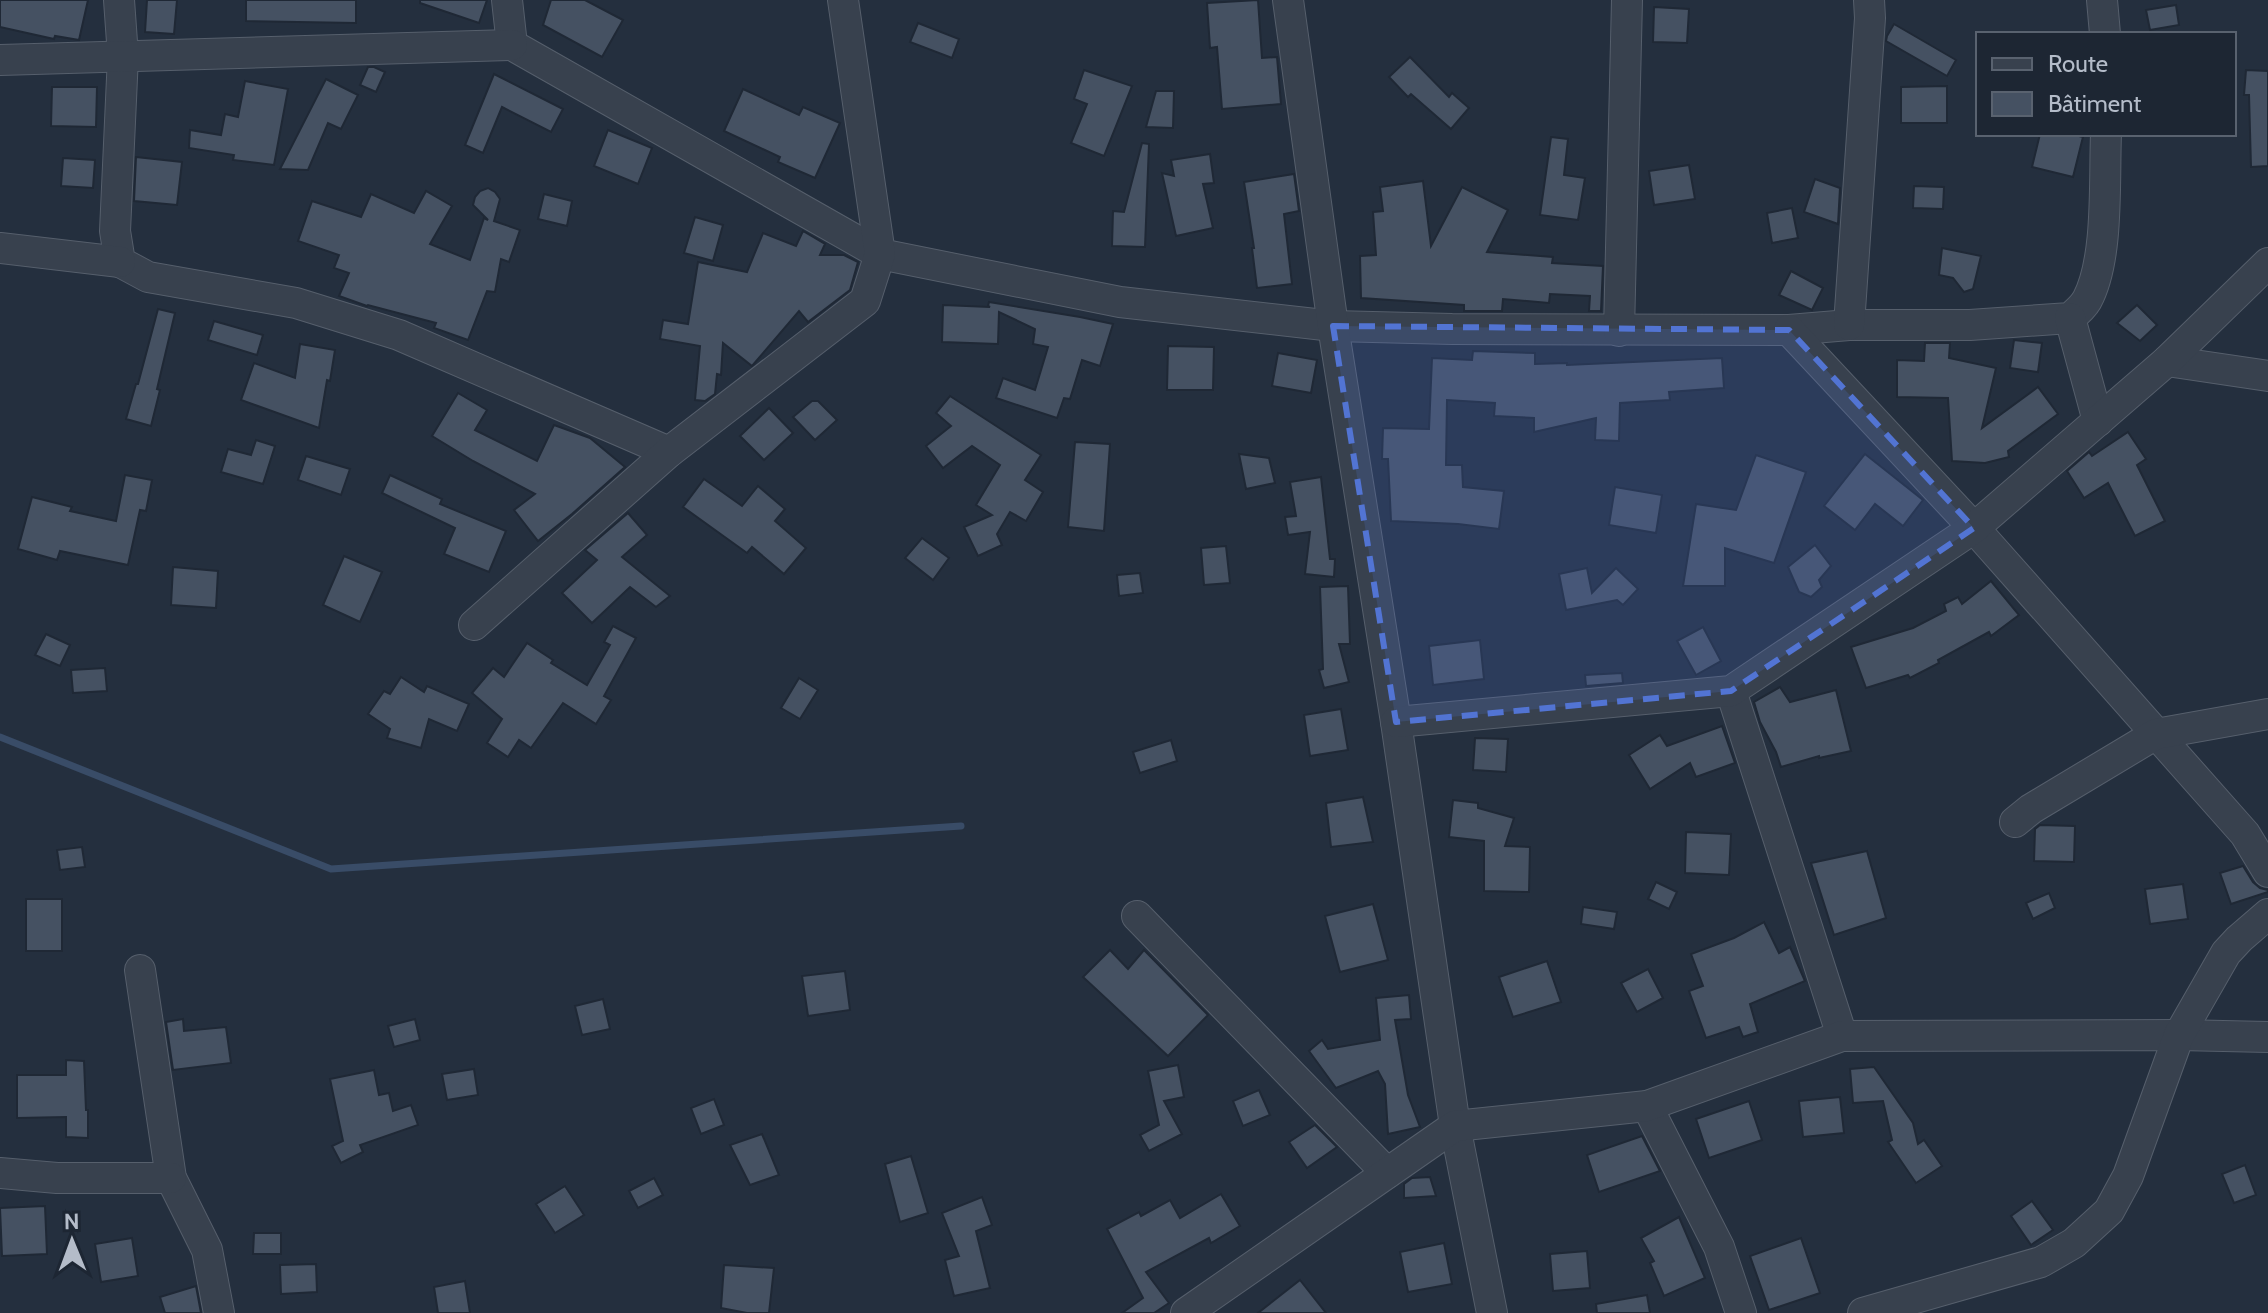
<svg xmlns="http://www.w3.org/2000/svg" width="2268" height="1313" font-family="Cabin,sans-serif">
  <rect width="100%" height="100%" fill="#242f3e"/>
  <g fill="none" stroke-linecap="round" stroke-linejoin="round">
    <polyline stroke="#394c67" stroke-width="7" points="0,737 331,869 961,826"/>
  </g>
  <g fill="#455162" stroke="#1f2835" stroke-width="2">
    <polygon points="0,0 88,0 79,40 55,36 54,39 0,27"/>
    <polygon points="147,0 177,0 174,34 145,32"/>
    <polygon points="246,0 356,0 356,23 246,21"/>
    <polygon points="420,0 487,0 479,23 420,3"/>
    <polygon points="551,0 585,0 623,20 602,57 543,25"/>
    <polygon points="1258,0 1262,58 1277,57 1281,104 1222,109 1217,47 1210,48 1207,3"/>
    <polygon points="2176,5 2179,25 2150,30 2146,10"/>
    <polygon points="1654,7 1689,9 1687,43 1653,42"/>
    <polygon points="918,23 959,39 952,58 910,42"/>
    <polygon points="1894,24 1956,60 1947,76 1886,41 1887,36"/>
    <polygon points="1410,57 1449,97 1452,93 1469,108 1451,129 1411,94 1408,97 1389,77"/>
    <polygon points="368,67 374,67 385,72 376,92 360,85"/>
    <polygon points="1084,70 1132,86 1104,156 1071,143 1087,104 1074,99"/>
    <polygon points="2246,70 2268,71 2268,166 2251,167 2249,95 2244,95"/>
    <polygon points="494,74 563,109 551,132 502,107 483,153 465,145"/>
    <polygon points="326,79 358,95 341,129 328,123 308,170 280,169"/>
    <polygon points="245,81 288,89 274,165 233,160 234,155 189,148 190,130 221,135 225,114 238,117"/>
    <polygon points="1947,86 1947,123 1901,123 1901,87"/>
    <polygon points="52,87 97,87 96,127 51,126"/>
    <polygon points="743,89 799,115 803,107 840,123 815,178 778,162 780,157 724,131"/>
    <polygon points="1156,91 1174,91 1173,128 1146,127"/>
    <polygon points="608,130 652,148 638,184 594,166"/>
    <polygon points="2040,134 2071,134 2083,137 2073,177 2032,167"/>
    <polygon points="1551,137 1568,139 1564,175 1585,178 1578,220 1540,215"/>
    <polygon points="1142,143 1149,144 1145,247 1112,246 1113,211 1124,212"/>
    <polygon points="1210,154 1214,183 1203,184 1213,228 1176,236 1162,173 1174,176 1171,160"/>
    <polygon points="136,157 182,162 177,205 134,201"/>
    <polygon points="63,158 95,160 93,188 61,186"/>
    <polygon points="1689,165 1695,199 1654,205 1649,171"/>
    <polygon points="1294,174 1299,211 1284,214 1292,284 1257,288 1252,248 1254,248 1244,182"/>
    <polygon points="1815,179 1840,188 1838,224 1804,212"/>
    <polygon points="1423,181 1431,246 1462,187 1508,210 1487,252 1553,257 1552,263 1603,266 1601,311 1589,311 1590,296 1550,294 1549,303 1503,299 1502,311 1464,311 1464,305 1361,298 1360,256 1376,255 1373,212 1383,211 1380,187"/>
    <polygon points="1914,186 1944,187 1943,209 1913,208"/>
    <polygon points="488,188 495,192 500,199 494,221 520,230 509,262 501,259 495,292 487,291 468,340 434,328 436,323 368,305 367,306 339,296 349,273 334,268 339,255 298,241 312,201 361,217 371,194 414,213 426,191 452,206 430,244 470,260 484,218 488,220 473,205 475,197 480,191"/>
    <polygon points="544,194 572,201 567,226 538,219"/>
    <polygon points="1792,208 1798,238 1772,243 1767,213"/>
    <polygon points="695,217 723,225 713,261 684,253"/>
    <polygon points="803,231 825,244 820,255 844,255 858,262 850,290 808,322 799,311 752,366 723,343 721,375 717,374 715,394 705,401 695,400 700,346 660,339 663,320 688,324 698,262 747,272 763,233 796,246"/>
    <polygon points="1942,248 1981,256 1973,289 1964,292 1953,278 1939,275"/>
    <polygon points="1791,271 1823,288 1812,310 1779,295"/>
    <polygon points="989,302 1080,317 1113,324 1100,366 1082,360 1070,399 1064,398 1057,418 996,398 1003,378 1035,390 1048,347 1033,344 1035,329 999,312 998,344 942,342 943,305 990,307 988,306"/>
    <polygon points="2137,305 2157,325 2140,341 2117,323"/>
    <polygon points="158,309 175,313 157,389 160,390 151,426 126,419 136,384 138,384"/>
    <polygon points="214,321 263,335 257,355 208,340"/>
    <polygon points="2014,340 2042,343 2038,372 2010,368"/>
    <polygon points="1925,343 1950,343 1949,358 1996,368 1982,428 2038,387 2058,414 2008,451 2009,457 1985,463 1952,461 1948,398 1897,397 1897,360 1924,361"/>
    <polygon points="300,344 335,350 330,381 327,380 319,428 241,400 254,363 295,378"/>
    <polygon points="1168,346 1214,347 1213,390 1167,390"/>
    <polygon points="1473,351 1535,353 1535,364 1567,363 1567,365 1722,358 1724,388 1669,392 1670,400 1620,403 1619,441 1595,440 1596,418 1534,432 1534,418 1494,416 1495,403 1447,400 1446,465 1462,465 1463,487 1504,491 1499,529 1458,524 1391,521 1388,459 1382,459 1383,428 1429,429 1432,358 1472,360"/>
    <polygon points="1278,353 1317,360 1311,393 1272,386"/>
    <polygon points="458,393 487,410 475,430 537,461 554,425 590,438 625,467 572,514 538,541 514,510 535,494 473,461 432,436"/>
    <polygon points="950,396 1041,455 1025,480 1043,492 1026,521 1010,512 997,534 1002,545 978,556 964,527 992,515 976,505 1000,465 972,446 943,468 926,446 951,426 936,413"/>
    <polygon points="812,401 818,401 837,420 815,440 793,417"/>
    <polygon points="769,408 793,433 764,460 740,436"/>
    <polygon points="2128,432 2146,459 2137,465 2165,521 2135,536 2108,483 2084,498 2067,471 2089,452 2092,456"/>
    <polygon points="256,440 275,446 263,484 221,472 228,449 251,455"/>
    <polygon points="1075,442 1110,444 1104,531 1068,527"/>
    <polygon points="1239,454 1269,458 1275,483 1246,489"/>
    <polygon points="1865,454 1923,500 1903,526 1875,504 1855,530 1824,506"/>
    <polygon points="1756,455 1806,472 1774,563 1725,548 1725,586 1683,586 1696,504 1736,510"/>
    <polygon points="306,456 350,469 341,495 298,480"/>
    <polygon points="125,475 152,480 146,511 140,510 128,565 60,551 57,560 18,549 32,497 72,507 70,511 116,521"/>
    <polygon points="390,475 442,499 440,504 506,531 489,572 444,554 455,528 382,493"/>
    <polygon points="1321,477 1330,559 1335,559 1334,577 1305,574 1310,532 1288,535 1285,517 1296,516 1290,482"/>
    <polygon points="704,479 742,506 758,486 785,509 775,521 806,548 784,574 752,547 747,553 683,507"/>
    <polygon points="1615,487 1662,495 1656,533 1609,525"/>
    <polygon points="628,513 647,535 622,557 670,596 656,607 630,587 592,623 562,593 597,560 585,550"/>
    <polygon points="922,538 949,558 933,580 905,558"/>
    <polygon points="1815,545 1831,566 1819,580 1822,587 1811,597 1799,592 1788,567"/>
    <polygon points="1226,546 1230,583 1204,585 1201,548"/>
    <polygon points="344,556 382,572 360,622 323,605"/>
    <polygon points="173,567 218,571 216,608 171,605"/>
    <polygon points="1587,568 1592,593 1616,568 1638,589 1623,605 1617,600 1566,610 1559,574"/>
    <polygon points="1140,573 1143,593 1119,596 1117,575"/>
    <polygon points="1991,581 2019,615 1991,636 1989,632 1938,660 1939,663 1910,678 1908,675 1866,688 1851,647 1913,628 1946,611 1944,604 1958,597 1962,604"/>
    <polygon points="1348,586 1350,644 1339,644 1349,682 1324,688 1319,670 1323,669 1320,587"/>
    <polygon points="613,626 636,638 604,696 611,700 596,724 563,703 531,748 519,740 508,757 487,743 502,719 472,693 493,668 504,677 527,643 553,660 551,663 587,685 610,645 604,642"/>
    <polygon points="1703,627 1721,661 1696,675 1677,641"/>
    <polygon points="46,634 70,645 60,666 35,655"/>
    <polygon points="1480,640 1484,679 1433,685 1429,646"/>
    <polygon points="105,668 107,691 73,693 71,670"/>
    <polygon points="1622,673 1623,683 1586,686 1585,675"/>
    <polygon points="401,677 424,692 427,686 469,704 457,731 429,719 421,748 387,738 390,729 368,714 384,691 390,694"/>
    <polygon points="799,678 818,690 800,719 781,708"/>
    <polygon points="1780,687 1790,702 1836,690 1851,751 1819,758 1819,756 1781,767 1776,752 1760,722 1754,702"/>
    <polygon points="1341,709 1348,750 1310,756 1304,715"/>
    <polygon points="1722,726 1735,763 1696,777 1690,763 1650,789 1629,755 1660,735 1667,746"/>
    <polygon points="1475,738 1508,739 1506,772 1473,770"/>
    <polygon points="1171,740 1177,761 1140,773 1133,752"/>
    <polygon points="1363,797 1373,842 1331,847 1326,803"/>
    <polygon points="1453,800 1478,803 1478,808 1514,818 1505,846 1530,847 1529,892 1484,891 1484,841 1449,837"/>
    <polygon points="2040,825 2075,826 2074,862 2034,861 2035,829"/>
    <polygon points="1686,832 1731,834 1729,875 1685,873"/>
    <polygon points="82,847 85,867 60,870 57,850"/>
    <polygon points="1867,851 1886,918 1834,935 1811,863"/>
    <polygon points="2243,866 2253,882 2260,888 2268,890 2268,892 2231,904 2220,873"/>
    <polygon points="1656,882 1677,892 1669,909 1648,899"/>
    <polygon points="2183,884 2188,919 2150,924 2145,889"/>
    <polygon points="2049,893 2055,908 2033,919 2026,903"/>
    <rect x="26" y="899" width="36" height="52"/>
    <polygon points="1373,904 1388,960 1340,972 1325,916"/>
    <polygon points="1583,907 1617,912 1614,929 1581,924"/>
    <polygon points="1764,922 1779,953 1790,947 1805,981 1750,1004 1758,1032 1743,1037 1739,1027 1706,1038 1689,991 1703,986 1691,954 1734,938"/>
    <polygon points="1110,950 1128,969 1144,950 1208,1015 1168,1056 1083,977"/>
    <polygon points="1547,961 1561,1002 1513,1017 1499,977"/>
    <polygon points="1648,969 1663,998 1637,1012 1621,983"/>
    <polygon points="845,971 850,1010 808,1016 802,976"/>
    <polygon points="1409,995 1411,1019 1395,1020 1408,1095 1420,1127 1388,1134 1385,1084 1378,1071 1336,1088 1309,1051 1322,1040 1328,1049 1380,1040 1376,998"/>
    <polygon points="603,999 610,1029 582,1035 575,1006"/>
    <polygon points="183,1019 184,1031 226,1027 231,1063 173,1070 166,1022"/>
    <polygon points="415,1019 420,1040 394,1047 388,1026"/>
    <polygon points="66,1060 84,1061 86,1110 88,1110 88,1138 66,1137 66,1117 17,1118 17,1075 66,1075"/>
    <polygon points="1178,1065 1184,1097 1164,1101 1182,1134 1149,1151 1140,1135 1159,1125 1148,1071"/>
    <polygon points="1874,1067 1913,1123 1918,1144 1924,1140 1942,1166 1916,1183 1888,1142 1892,1140 1883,1101 1853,1103 1850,1069"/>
    <polygon points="474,1069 478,1095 447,1100 442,1074"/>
    <polygon points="374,1070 379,1095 389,1093 393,1111 411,1105 418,1125 360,1145 363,1152 341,1163 332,1146 343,1141 330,1079"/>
    <polygon points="1259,1090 1270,1115 1243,1126 1233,1101"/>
    <polygon points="1840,1097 1844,1133 1803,1137 1799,1101"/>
    <polygon points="714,1099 724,1125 701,1134 691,1108"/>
    <polygon points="1749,1101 1762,1140 1709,1158 1696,1119"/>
    <polygon points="1315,1125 1337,1147 1307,1168 1289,1142"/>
    <polygon points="762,1134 779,1175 750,1185 730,1145"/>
    <polygon points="1642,1136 1660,1171 1599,1192 1587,1155"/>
    <polygon points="911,1156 928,1213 900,1222 885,1164"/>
    <polygon points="2245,1165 2256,1195 2234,1203 2222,1174"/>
    <polygon points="1430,1177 1436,1196 1404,1198 1404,1184 1412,1178"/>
    <polygon points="654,1178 663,1195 638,1208 629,1191"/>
    <polygon points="565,1186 584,1215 555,1233 536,1204"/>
    <polygon points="1221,1194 1240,1226 1211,1243 1209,1238 1146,1272 1169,1303 1154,1313 1122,1313 1143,1298 1107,1229 1139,1212 1141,1216 1170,1200 1180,1218"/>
    <polygon points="982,1197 992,1225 976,1231 990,1288 954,1296 945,1260 959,1256 942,1213"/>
    <polygon points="2032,1201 2053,1230 2031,1245 2011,1216"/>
    <polygon points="45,1206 47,1254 2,1256 0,1208"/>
    <polygon points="1679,1217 1705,1278 1664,1296 1650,1263 1654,1261 1641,1238"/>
    <polygon points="254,1233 281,1233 281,1254 253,1254"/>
    <polygon points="132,1238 138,1276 101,1282 95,1244"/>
    <polygon points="1801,1238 1820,1293 1769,1310 1750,1256"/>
    <polygon points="1444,1243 1452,1284 1408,1292 1400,1252"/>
    <polygon points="1587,1251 1590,1288 1553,1291 1550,1254"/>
    <polygon points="316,1264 317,1292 281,1294 280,1265"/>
    <polygon points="724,1265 774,1268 769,1313 747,1313 721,1308"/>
    <polygon points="1300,1280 1326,1313 1258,1313"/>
    <polygon points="465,1281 470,1313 438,1313 434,1287"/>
    <polygon points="196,1286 201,1313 165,1313 160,1297"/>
    <polygon points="1647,1295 1650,1313 1597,1313 1596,1304"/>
  </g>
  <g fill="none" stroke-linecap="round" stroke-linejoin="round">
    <defs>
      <g id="minor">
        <polyline points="119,0 123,56 115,231 120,262 148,277 296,303 399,335 669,452"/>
        <path d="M507,0L512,45L880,254L1120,302L1333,326L1452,329L1789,330L1849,325H1970L2070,318C2076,313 2083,307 2087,300C2109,259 2104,181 2106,134"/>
        <polyline points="1288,0 1333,326 1396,722 1455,1126 1492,1313"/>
        <polyline points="2102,0 2105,34"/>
        <polyline points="0,60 512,45"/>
        <polyline points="0,248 120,262"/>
        <polyline points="2070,318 2098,421"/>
        <polyline points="1849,325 1870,18 1869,0"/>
        <polyline points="1789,330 1974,528 2245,834 2268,872"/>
        <polyline points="1619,331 1627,0"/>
        <polyline points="2167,361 2268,376"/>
        <polyline points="474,625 669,452 865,301 880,254 843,0"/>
        <polyline points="1731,691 1842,1036"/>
        <polyline points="1396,722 1731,691 1974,528 2167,361 2268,263"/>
        <polyline points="2015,822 2031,809 2156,734 2268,714"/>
        <polyline points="1137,916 1387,1173"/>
        <polyline points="140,970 171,1178 207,1250 219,1313"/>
        <polyline points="1647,1106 1719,1247 1741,1313"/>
        <polyline points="0,1173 57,1178 171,1178"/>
        <polyline points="1186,1313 1455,1126 1647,1106 1842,1036 2179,1035 2268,1037"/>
        <polyline points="1863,1313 2041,1262 2074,1243 2109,1211 2128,1176 2179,1035 2226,953 2239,939 2268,914"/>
      </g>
    </defs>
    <use href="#minor" stroke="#565f6c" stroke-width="32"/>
    <use href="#minor" stroke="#38414e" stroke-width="30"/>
  </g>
  <path fill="#5274d3" fill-opacity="0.2" stroke="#5274d3" stroke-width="6" stroke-dasharray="16 10" stroke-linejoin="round" d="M1333,326L1789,330L1974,528L1731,691L1396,722Z"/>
  <rect x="1976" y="32" width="260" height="104" fill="#1d2633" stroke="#59626f" stroke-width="2"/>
  <rect x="1992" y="58" width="40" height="12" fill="#38414e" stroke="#59626f" stroke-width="2"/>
  <text x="2048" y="72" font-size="24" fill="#b4bcc9">Route</text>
  <rect x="1992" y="92" width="40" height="24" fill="#455162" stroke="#59626f" stroke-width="2"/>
  <text x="2048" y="112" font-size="24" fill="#b4bcc9">Bâtiment</text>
  <g transform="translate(72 1241) rotate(359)" stroke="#1d2633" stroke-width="6" paint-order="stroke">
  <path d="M0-6L14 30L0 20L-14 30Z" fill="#b4bcc9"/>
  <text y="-12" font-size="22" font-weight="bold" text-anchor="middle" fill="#b4bcc9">N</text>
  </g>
</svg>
